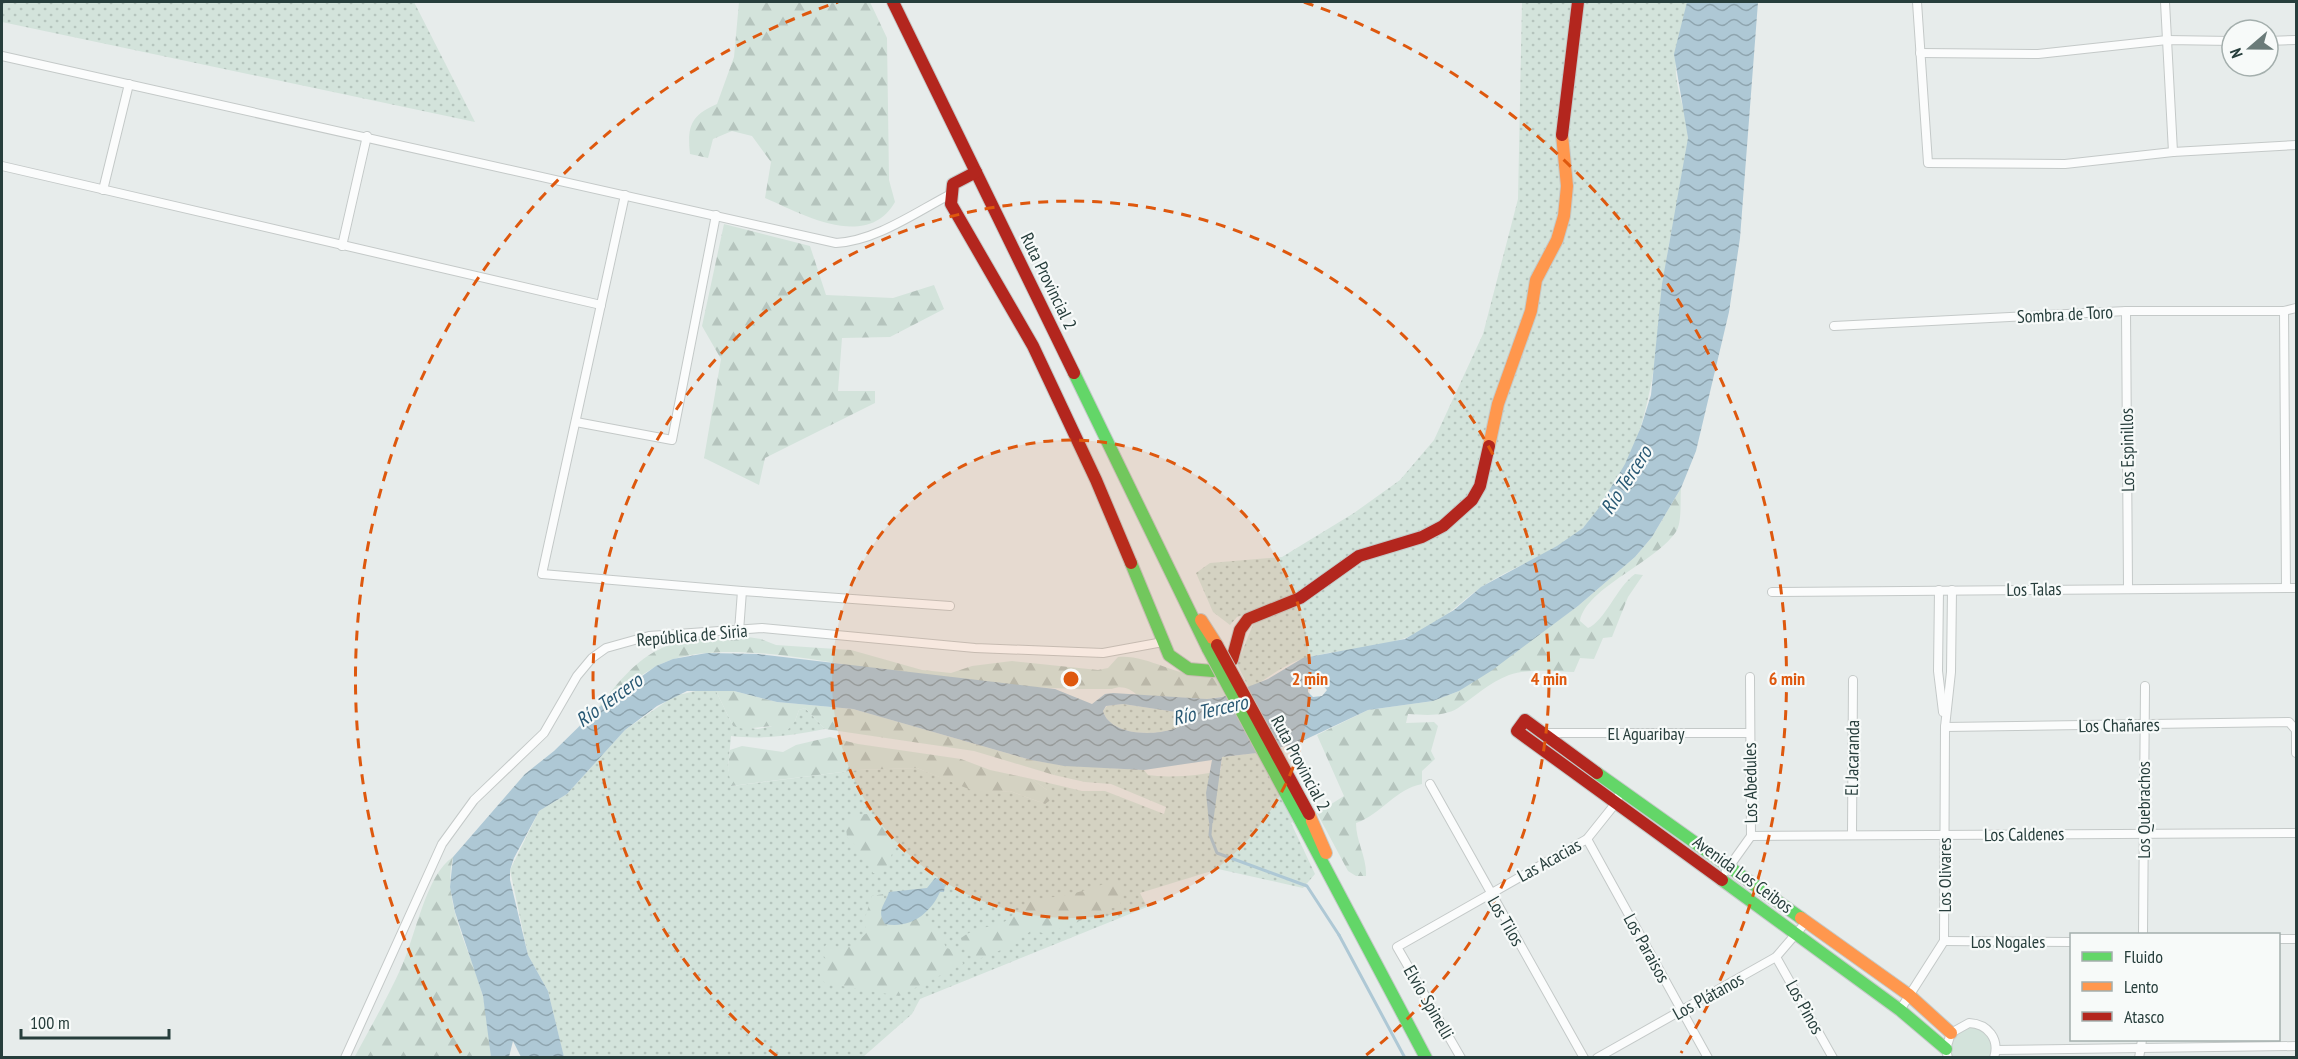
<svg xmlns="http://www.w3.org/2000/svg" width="2298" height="1059" font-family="'PT Sans Narrow',sans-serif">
  <defs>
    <pattern id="grass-dots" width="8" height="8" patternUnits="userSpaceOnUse" patternTransform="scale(1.5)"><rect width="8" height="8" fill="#d3e3db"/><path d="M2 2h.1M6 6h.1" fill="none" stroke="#b5c4bd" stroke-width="1.8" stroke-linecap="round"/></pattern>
    <pattern id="forest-firs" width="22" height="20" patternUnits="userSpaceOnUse" patternTransform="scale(1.5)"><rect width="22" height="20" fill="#d3e3db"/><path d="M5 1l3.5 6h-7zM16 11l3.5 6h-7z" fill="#b5c4bd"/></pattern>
    <pattern id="water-waves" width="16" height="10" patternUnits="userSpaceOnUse" patternTransform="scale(1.5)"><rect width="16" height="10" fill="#aec8d5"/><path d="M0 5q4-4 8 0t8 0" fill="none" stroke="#8ea4ae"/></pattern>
  </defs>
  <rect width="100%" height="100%" fill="#e7eceb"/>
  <g fill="url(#grass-dots)">
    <polygon points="2,2 414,2 475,122 2,22"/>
    <path d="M1522,2H1687C1684,26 1674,49 1676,75C1678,96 1688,117 1688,139C1688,179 1672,218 1667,258C1658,344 1652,464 1583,528C1555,554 1515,565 1483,586C1462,600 1445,619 1423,630C1387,650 1345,647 1306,658C1285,663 1268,679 1249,688L1237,664L1259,610L1237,617L1230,625L1213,612L1196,573L1210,563L1282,557L1354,513L1400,480L1434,440L1483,334L1518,199Z"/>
    <path d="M700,690L716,691L733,726L758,729L795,721L799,710L805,708L825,729C793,735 764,740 731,736L728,768L732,786L858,770L917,768L981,793L1010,791L1045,804L1047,790L1032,779L1082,791H1105L1164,814L1166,807L1111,784L1085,782L1054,775L1060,765L1144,770L1148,775C1165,778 1205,776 1221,770L1222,757L1257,753L1294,821L1291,823L1315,874L1303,888L1218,869L1140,893L1147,907L920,999L912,1014L863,1057L564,1058L548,991L528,955L510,870L539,811L567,794L625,730L674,696Z"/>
    <path d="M1123,704L1189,714L1192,718C1175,738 1111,740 1103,711L1107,706Z"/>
  </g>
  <g fill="url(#forest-firs)">
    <path d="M739,2H870L887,38L889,180L895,202C867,251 802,214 765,198L771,162L752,136L732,131L713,139L708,158L690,154C687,126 691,115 717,104L734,57Z"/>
    <polygon points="724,224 810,246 826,295 893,298 934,285 944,309 890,337 842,338 838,391 875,391 875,403 765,458 759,485 704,458 721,359 702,326"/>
    <path d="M1681,488C1680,500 1682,520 1677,530C1659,561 1586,587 1580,621L1588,628C1605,621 1616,588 1635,574L1643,575L1628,597L1612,637L1603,638L1594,659L1580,658L1574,672C1554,672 1529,668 1509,675C1489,683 1475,696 1458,708C1444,717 1424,715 1408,714L1406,723L1434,722L1438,726L1431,751L1435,759L1422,771V784C1395,789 1382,814 1356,823C1356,842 1367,857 1366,876H1356L1348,871L1317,813L1344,796L1317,735L1368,710L1433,701L1459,691L1578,606L1635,557L1652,537Z"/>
    <path d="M741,636L761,639L776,645L851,650L922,670L951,673L972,666L1012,661L1098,670L1108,668L1118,657C1151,654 1181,682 1214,674L1225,696L1207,699L1137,695C1130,688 1121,685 1112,689C1035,690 958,681 882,670C821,662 732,641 674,659C646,667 622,692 598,708C646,646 663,639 741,636Z"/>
    <polygon points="716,691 734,691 777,702 853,709 1031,760 1060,765 1054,775 974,751 825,729 805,708 799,710 795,721 787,731 776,731 772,726 744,729 733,726"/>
    <polygon points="830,737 858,744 961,759 990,770 1032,779 1047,790 1052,799 1045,804 1010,791 981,794 917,768 858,770 731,786 728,768 730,750 742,746 783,752 796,745"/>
    <path d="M867,814L893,826C900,841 890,861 882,874L873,873L866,857L847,837L845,818L847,815Z"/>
    <path d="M453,857C441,905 472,951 483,997C488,1017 490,1037 491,1057L354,1058C370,1028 387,999 401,968C415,938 426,874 453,857Z"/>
    <path d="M1111,881L1119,882L1124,890L1120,905L1046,934L1032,930L1023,937H1018V943L979,959C968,958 963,948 961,938C974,928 985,928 1000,924C1012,919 1021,905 1034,900C1044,897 1052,898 1062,896C1077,893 1097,887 1111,881Z"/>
    <path d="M883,894L886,905L921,911L940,932L946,948L960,951L963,964L899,996L825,983C816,975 820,967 826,959L820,951L827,944C845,953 855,946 867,932L864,921L872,896Z"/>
  </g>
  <polygon fill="#d3e3db" points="1962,1024 1989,1030 1994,1057 1948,1058 1947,1041"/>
  <g fill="url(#water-waves)" fill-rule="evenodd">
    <path d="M1687,2H1758L1740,238L1729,312L1696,451L1681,488L1652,537L1635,557L1578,606L1491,671L1459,691L1433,701L1368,710L1298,743L1257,753L1222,757L1213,823H1209L1206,793L1212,760L1144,770L1064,766L1031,760L853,709L777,702L734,691H687L657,706L625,730L567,794L539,811L514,858L510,870V880L528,955L548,991L564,1057H521L513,1041L509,1057H491L483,996L455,912L450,887L453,857L525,774L554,751L598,708L656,666L673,659L707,653L758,654L1055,689L1092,704L1105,694L1113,693L1207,699L1222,697L1268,679L1303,658L1405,639L1454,610L1481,587L1557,546L1583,528L1598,509L1625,464L1641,427L1651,395L1662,284L1688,138L1674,54ZM1319,681L1327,690L1322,696L1313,697L1308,692V684ZM1123,704L1189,714L1192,718C1175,738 1111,740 1103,711L1106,706Z"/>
    <path d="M935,878L939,879L945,885L944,892H940C930,914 910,929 885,924C876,910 885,905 889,892L927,888Z"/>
  </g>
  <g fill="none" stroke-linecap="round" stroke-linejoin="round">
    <g stroke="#aec8d5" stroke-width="3">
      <polyline points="1211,822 1210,835 1217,853 1307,886 1339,935"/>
      <polyline points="1339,935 1405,1058"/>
    </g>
    <defs>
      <g id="street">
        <polyline points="1917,2 1928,163 2065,164 2173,152 2296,145"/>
        <polyline points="2165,2 2173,152"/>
        <polyline points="2268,41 2296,40"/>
        <polyline points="1920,53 2038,54 2167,40 2232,41"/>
        <path d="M2,56L836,243C876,241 916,212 951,194"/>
        <polyline points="2,166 601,305"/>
        <polyline points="103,190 129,84"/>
        <polyline points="625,195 542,574 742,591 739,631"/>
        <polyline points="342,246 367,136"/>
        <polyline points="2126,311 2128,588"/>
        <polyline points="2284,311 2286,588"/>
        <polyline points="1834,326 2126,311 2284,311 2296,308"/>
        <polyline points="576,422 672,440 716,215"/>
        <polyline points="1939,590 1938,671 1943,712"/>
        <polyline points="742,591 950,606"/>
        <polyline points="1772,592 2296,588"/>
        <polyline points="1945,727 2289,722 2296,730 2296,753"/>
        <polyline points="1543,733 1750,733"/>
        <polyline points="1430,784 1584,1058"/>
        <polyline points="1852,835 1853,680"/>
        <polyline points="1751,836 2296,833"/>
        <polyline points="1587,839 1708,1058"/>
        <polyline points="1726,871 1751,836 1750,677"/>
        <polyline points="2143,934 2145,686"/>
        <polyline points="2278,939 2296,939"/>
        <polyline points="1944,941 2072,942"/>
        <polyline points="1776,957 1833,1058"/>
        <polyline points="1900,1010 1944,941 1945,727 1951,672 1952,590"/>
        <polyline points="1996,1050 2296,1046"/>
        <polyline points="345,1058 442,844 474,800 544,733 577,676 592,658 606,648 649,636 762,628 975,648 1103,653 1163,642"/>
        <polyline points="1461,1058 1397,947 1587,839 1615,804 1621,791"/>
        <polyline points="1597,1058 1776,957 1807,921"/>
        <path d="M1948,1058L1946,1049L1951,1033L1969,1023C1988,1024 2000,1039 1994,1058"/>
        <polyline points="2139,1058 2142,1040"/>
      </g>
      <g id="fast">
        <polyline points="1074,373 1208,649"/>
        <polyline points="1131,563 1169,655 1189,669 1213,671"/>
        <polyline points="1597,773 1801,918"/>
        <polyline points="1300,820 1426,1058"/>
        <polyline points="1722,880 1900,1010 1946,1049"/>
      </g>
      <g id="slow">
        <polyline points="1489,446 1498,404 1531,311 1536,280 1557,240 1564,216 1567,186 1562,135"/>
        <polyline points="1201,620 1217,645"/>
        <polyline points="1309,814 1326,853"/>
        <polyline points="1801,918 1909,995 1951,1033"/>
      </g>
      <g id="jam">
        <polyline points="893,2 1074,373"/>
        <polyline points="1562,135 1578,2"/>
        <polyline points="976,172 953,184 951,204 1033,346 1096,480 1131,563"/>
        <polyline points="1232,660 1240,630 1248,619 1300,598 1359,556 1422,537 1443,526 1472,500 1480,486 1489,446"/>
        <polyline points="1597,773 1525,720 1517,731 1722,880"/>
      </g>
    </defs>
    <use href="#street" stroke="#c4c9c8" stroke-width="10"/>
    <use href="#fast" stroke="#c5cac9" stroke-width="14"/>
    <use href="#slow" stroke="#c5cac9" stroke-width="14"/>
    <use href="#jam" stroke="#c5cac9" stroke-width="14"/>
    <use href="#street" stroke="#fbfcfc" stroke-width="8"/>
    <use href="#fast" stroke="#63d668" stroke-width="12"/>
    <use href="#slow" stroke="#ff974d" stroke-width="12"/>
    <use href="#jam" stroke="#b3261e" stroke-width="12"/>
    <defs>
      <polyline id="fast-bridge" points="1208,649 1300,820"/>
      <polyline id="jam-bridge" points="1217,645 1309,814"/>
    </defs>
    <use href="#fast-bridge" stroke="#c5cac9" stroke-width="14" stroke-linecap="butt"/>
    <use href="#jam-bridge" stroke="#c5cac9" stroke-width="14" stroke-linecap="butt"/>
    <use href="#fast-bridge" stroke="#63d668" stroke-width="12"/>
    <use href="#jam-bridge" stroke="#b3261e" stroke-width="12"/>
  </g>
  <circle cx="1071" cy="679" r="239" fill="#de580e" fill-opacity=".12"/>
  <g fill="none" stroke="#de580e" stroke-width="3" stroke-dasharray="10 8">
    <circle cx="1071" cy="679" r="239"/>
    <path d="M777 1056A478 478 0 1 1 1365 1056"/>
    <path d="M461 1053A716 716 0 0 1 838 2M1304 2A716 716 0 0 1 1681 1053"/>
  </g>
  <g text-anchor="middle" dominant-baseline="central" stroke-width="4.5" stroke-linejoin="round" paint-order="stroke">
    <g font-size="18" fill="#273e3c" stroke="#f7faf9">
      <text transform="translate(1049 281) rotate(64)">Ruta Provincial 2</text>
      <text transform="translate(2065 314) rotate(-3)">Sombra de Toro</text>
      <text transform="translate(2127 450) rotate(-91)">Los Espinillos</text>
      <text transform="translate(2034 589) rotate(-1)">Los Talas</text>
      <text transform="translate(692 635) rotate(-5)">República de Siria</text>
      <text transform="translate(2119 725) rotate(-1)">Los Chañares</text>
      <text x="1646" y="733">El Aguaribay</text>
      <text transform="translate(1852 758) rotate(-89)">El Jacaranda</text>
      <text transform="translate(1301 763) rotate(62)">Ruta Provincial 2</text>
      <text transform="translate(1750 783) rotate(-91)">Los Abedules</text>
      <text transform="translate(2143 810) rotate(-90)">Los Quebrachos</text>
      <text transform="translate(2024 834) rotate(-1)">Los Caldenes</text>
      <text transform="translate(1549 860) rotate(-29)">Las Acacias</text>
      <text transform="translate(1743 874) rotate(36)">Avenida Los Ceibos</text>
      <text transform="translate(1944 875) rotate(-90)">Los Olivares</text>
      <text transform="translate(1506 921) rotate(60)">Los Tilos</text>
      <text x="2008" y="941">Los Nogales</text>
      <text transform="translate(1647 948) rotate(61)">Los Paraisos</text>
      <text transform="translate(1708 996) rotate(-29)">Los Plátanos</text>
      <text transform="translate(1429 1002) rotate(60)">Elvio Spinelli</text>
      <text transform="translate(1805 1007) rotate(61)">Los Pinos</text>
    </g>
    <g font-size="20" font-style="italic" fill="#285873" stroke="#f7faf9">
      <text transform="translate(1626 480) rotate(-57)">Río Tercero</text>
      <text transform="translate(609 700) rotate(-36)">Río Tercero</text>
      <text transform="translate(1210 710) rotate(-13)">Río Tercero</text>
    </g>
  </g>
  <circle cx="1071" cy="679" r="9" fill="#de580e" stroke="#f7faf9" stroke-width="3"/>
  <g font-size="18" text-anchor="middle" font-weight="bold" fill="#de580e" stroke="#f7faf9" stroke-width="4.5" stroke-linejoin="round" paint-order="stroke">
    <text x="1310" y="685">2 min</text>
    <text x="1549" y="685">4 min</text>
    <text x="1787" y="685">6 min</text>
  </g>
  <rect width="2298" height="1059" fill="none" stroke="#273e3c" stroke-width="6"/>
  <rect x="2070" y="933" width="210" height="108" fill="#f7faf9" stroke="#a4afad" stroke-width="1.5"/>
  <rect x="2082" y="952" width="30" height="9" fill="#63d668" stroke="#a4afad" stroke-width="1.5"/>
  <text x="2124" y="963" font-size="18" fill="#273e3c">Fluido</text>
  <rect x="2082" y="982" width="30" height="9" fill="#ff974d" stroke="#a4afad" stroke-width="1.5"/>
  <text x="2124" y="993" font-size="18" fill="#273e3c">Lento</text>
  <rect x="2082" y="1012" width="30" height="9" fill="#b3261e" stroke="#a4afad" stroke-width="1.5"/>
  <text x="2124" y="1023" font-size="18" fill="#273e3c">Atasco</text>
  <g transform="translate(2250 48) rotate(250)"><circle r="28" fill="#f7faf9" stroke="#a4afad" stroke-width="1.5"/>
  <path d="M0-4.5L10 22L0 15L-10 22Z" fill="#6a7b79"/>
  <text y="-9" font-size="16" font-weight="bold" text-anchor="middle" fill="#273e3c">N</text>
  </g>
  <path d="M21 1029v9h148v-9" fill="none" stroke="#273e3c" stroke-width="3"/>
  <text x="30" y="1029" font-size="18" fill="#273e3c" stroke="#f7faf9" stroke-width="4.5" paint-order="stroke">100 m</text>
</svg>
